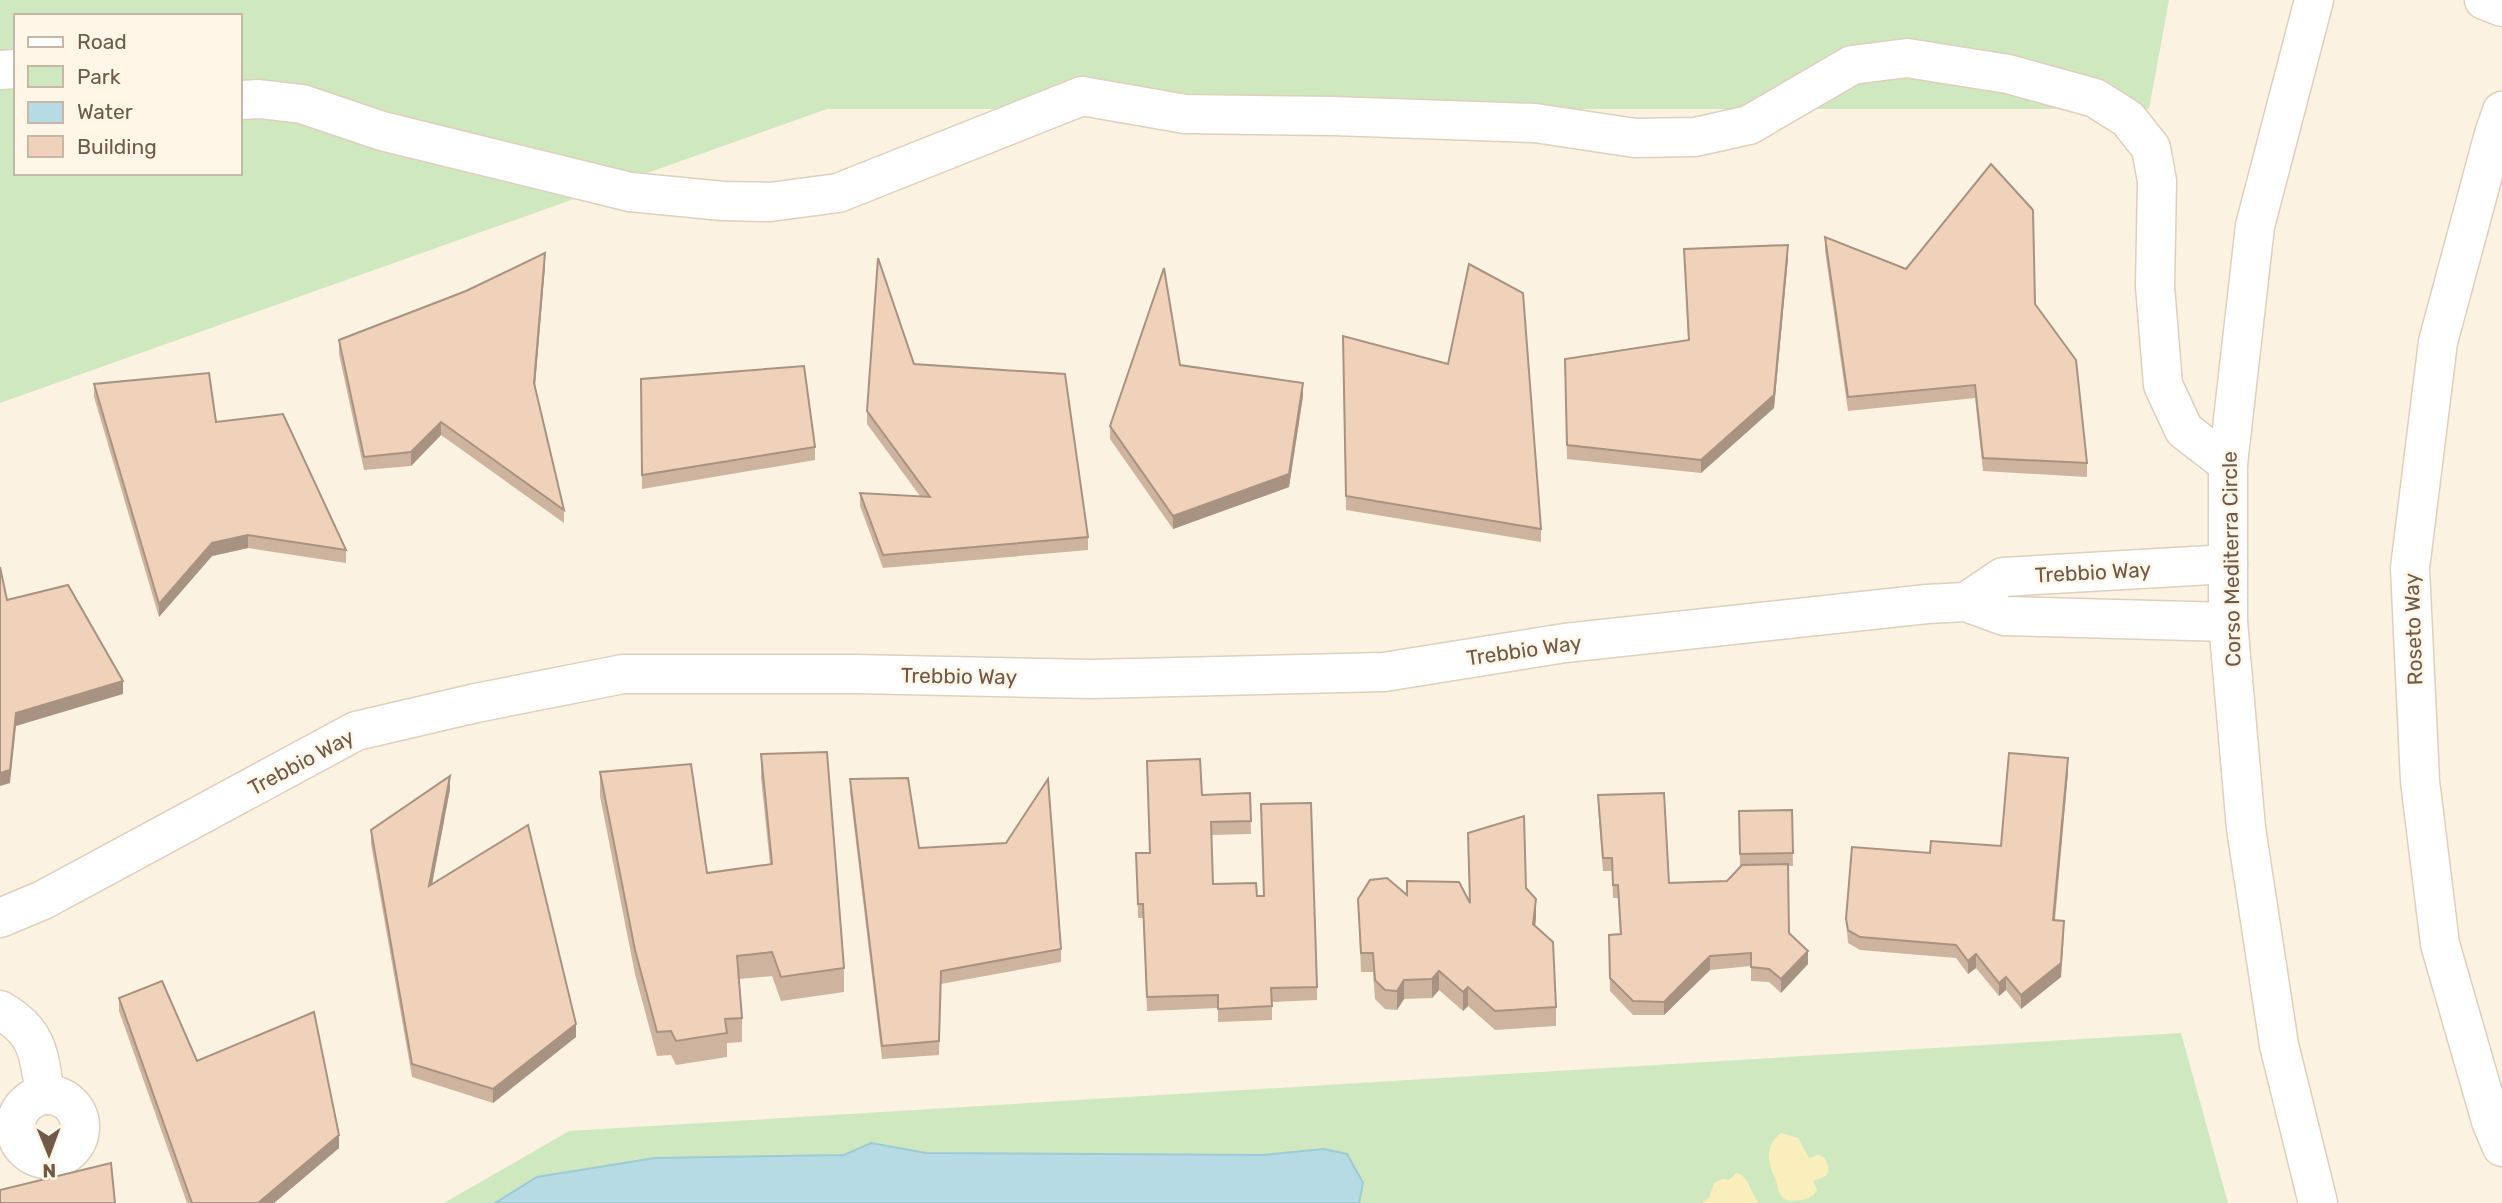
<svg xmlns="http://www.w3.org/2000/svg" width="2502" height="1203" font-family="Rubik,sans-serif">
  <rect width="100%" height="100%" fill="#fbf2e1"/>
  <g fill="#cfe8c0" fill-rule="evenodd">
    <path d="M0,0H2169L2149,109H827L0,403ZM16,16H240V173H16Z"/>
    <polygon points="2181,1033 2228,1203 444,1203 569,1131"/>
  </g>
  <g fill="#faefbc">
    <path d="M1781,1133L1798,1138L1809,1158L1818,1155L1824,1157C1833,1175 1828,1176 1813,1181L1817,1190C1812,1200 1794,1203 1784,1199C1778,1194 1778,1185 1775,1178C1767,1161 1765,1146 1781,1133Z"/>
    <polygon points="1736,1173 1742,1175 1747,1181 1758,1203 1702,1203 1709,1198 1714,1183 1722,1179 1729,1180"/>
  </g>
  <polygon fill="#b6dbe4" stroke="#9dcad5" stroke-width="2" points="871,1143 926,1153 1263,1155 1324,1149 1347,1154 1363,1183 1359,1203 495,1203 537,1177 655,1158 844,1155"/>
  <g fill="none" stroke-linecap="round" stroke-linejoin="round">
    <defs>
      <g id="minor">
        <polyline points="2314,0 2255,226 2228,464 2228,622 2246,828 2279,1045 2318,1203"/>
        <polyline points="2484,0 2502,7"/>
        <polyline points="0,70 16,69"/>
        <polyline points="240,100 259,99 302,104 382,131 630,192 723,201 770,202 838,193 1082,96 1185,114 1333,116 1535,123 1635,138 1695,137 1749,125 1852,65 1907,58 2008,74 2095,98 2128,119 2151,148 2157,181 2155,286 2163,385 2184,430 2228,464"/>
        <polyline points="2502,111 2494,134 2438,342 2410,568 2420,781 2440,944 2491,1121 2502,1147"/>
        <polyline points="1966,602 2003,577 2228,564"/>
        <polyline points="0,918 43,900 356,731 476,703 623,674 854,674 1092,679 1384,672 1565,643 1927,604 1966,602 2004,616 2228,622"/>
        <path d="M0,1010C39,1032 39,1055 45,1095"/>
        <circle cx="48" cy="1127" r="32"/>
      </g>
    </defs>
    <use href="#minor" stroke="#dfcfbd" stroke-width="41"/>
    <use href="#minor" stroke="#fff" stroke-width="38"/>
  </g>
  <g fill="#ceb49f">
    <polygon points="1825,237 1906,269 2035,304 2087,463 2087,477 1983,471 1975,398 1848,411 1825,251"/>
    <polygon points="1684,249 1788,258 1774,408 1701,473 1567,459 1565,359 1688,340"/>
    <polygon points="545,266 535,387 564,510 564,523 441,435 411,466 364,470 339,354 339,340"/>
    <polygon points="1343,336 1541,529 1541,542 1346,510"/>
    <polygon points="914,364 1088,537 1088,550 883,568 860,506 860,493 920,496 867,424 867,411"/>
    <polygon points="1180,365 1303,396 1289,487 1173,529 1110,439 1110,426"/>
    <polygon points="641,379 815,447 815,460 642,489"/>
    <polygon points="94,384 216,422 346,550 346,563 248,548 212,556 159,617 94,397"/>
    <polygon points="761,754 844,968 844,992 781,1001 772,976 739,979 742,1018 742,1042 727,1043 727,1057 676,1065 671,1055 657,1056 635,974 600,796 600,772 707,873 770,864 761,778"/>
    <polygon points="2068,772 2055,921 2064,934 2061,977 2021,1009 2006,990 1999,996 1976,968 1968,974 1956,958 1860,950 1848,943 1846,919 1930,853 2001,846"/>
    <polygon points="850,779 919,848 1061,949 1061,962 941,984 939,1055 882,1059 850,792"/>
    <polygon points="450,789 432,884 576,1037 493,1103 412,1077 371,844 371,830"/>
    <polygon points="1250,793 1251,834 1211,835 1213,884 1257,896 1317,987 1317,1000 1272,1002 1272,1020 1218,1022 1218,1008 1147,1011 1143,918 1138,918 1136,853 1150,853 1202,795"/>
    <polygon points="1598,795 1669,883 1727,881 1740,867 1739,811 1792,810 1793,866 1788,866 1789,933 1808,964 1781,993 1769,982 1751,981 1751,966 1710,970 1664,1015 1633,1015 1610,991 1609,935 1620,934 1618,898 1613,898 1612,871 1603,871 1598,808"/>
    <polygon points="1526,888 1536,918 1535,926 1556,1007 1556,1026 1495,1030 1468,1006 1463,1011 1439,990 1432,998 1404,999 1397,1010 1385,1009 1375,999 1373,972 1361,972 1358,899 1407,895 1469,902"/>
    <polygon points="119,998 197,1061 339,1148 274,1203 187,1203 119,1011"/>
  </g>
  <g fill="#a89282">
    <polygon points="1788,245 1788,258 1774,408 1701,473 1701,460"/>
    <polygon points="545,253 545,266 534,397 534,383"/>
    <polygon points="1303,383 1303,396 1289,487 1173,529 1173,516"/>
    <polygon points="441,422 441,435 411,466 411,452"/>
    <polygon points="248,535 248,548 212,556 159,617 159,604 212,543"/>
    <polygon points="123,681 123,694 16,726 10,783 0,786 0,773 16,713"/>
    <polygon points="2068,758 2068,772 2053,934 2053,920"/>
    <polygon points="450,776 450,789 429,900 429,886"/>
    <polygon points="1536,899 1536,918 1533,943 1533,924"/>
    <polygon points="2064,921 2061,977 2021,1009 2021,995"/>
    <polygon points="1808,951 1808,964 1781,993 1781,979"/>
    <polygon points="1976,954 1976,968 1968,974 1968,961"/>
    <polygon points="1710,956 1710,970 1664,1015 1664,1002"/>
    <polygon points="1439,971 1439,990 1432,998 1432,979"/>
    <polygon points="2006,977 2006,990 1999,996 1999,983"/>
    <polygon points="1404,980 1404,999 1397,1010 1397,991"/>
    <polygon points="1468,987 1468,1006 1463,1011 1463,992"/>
    <polygon points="576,1024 576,1037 493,1103 493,1089"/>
    <polygon points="339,1135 339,1148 274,1203 258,1203"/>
  </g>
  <g fill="#f0d1b9" stroke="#a89282" stroke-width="2">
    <polygon points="1991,164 2033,210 2035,304 2076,360 2087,463 1983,458 1975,385 1848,397 1825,237 1906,269"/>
    <polygon points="1788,245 1774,395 1701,460 1567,445 1565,359 1689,340 1684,249"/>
    <polygon points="545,253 534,383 564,510 441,422 411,452 364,457 339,340 466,291"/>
    <polygon points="878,258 914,364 1065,374 1088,537 883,555 860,493 930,497 867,411"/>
    <polygon points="1469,264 1523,293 1541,529 1346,496 1343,336 1448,364"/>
    <polygon points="1164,268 1180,365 1303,383 1289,474 1173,516 1110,426"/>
    <polygon points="804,366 815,447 642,475 641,379"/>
    <polygon points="209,373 216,422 283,414 346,550 248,535 212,543 159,604 94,384"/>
    <polygon points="0,567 7,600 68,585 123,681 16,713 10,770 0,773"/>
    <polygon points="827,752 844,968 781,977 772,952 737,956 742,1018 725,1019 727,1033 676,1041 671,1031 657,1032 635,950 600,772 691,764 707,873 772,864 761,754"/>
    <polygon points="2009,753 2068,758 2053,920 2064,921 2061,963 2021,995 2006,977 1999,983 1976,954 1968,961 1956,945 1860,937 1848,930 1846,919 1852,847 1930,853 1931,841 2001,846"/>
    <polygon points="1200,759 1202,795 1250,793 1251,821 1211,822 1213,884 1256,883 1257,896 1264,896 1261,804 1311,803 1317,987 1271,988 1272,1006 1218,1009 1218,995 1147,997 1143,904 1138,904 1136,853 1150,853 1147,761"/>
    <polygon points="450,776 429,886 528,825 576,1024 493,1089 412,1064 371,830"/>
    <polygon points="908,778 919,848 1006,843 1048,779 1061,949 941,971 939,1041 882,1046 850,779"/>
    <polygon points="1664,793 1669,883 1727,881 1742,865 1788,864 1789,933 1808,951 1781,979 1769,969 1751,967 1751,953 1710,956 1664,1002 1633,1001 1610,978 1609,935 1621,934 1618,885 1613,885 1612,858 1603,858 1598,795"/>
    <polygon points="1792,810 1793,853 1740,854 1739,811"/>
    <polygon points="1524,816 1526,888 1536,899 1533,924 1553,942 1556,1007 1495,1011 1468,987 1463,992 1439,971 1432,979 1404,980 1397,991 1385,990 1375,980 1373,953 1361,953 1358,899 1370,880 1387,878 1407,895 1407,881 1459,882 1470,903 1468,833"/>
    <polygon points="162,981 197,1061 314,1012 339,1135 258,1203 192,1203 119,998"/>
    <polygon points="111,1163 115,1203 0,1203 0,1190"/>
  </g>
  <g text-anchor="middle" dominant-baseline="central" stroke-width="5" stroke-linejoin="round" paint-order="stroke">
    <g font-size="21" fill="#715949" stroke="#fff6e7">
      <text transform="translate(2231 559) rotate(-91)">Corso Mediterra Circle</text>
      <text transform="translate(2093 572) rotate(-3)">Trebbio Way</text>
      <text transform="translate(2413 629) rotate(-92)">Roseto Way</text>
      <text transform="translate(1524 650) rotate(-8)">Trebbio Way</text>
      <text transform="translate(959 676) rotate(1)">Trebbio Way</text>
      <text transform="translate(301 762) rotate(-28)">Trebbio Way</text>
    </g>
  </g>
  <rect x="14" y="14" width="228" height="161" fill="#fff6e7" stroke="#c6b7a8" stroke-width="2"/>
  <rect x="28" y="37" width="35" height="10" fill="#ffffff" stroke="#c6b7a8" stroke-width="2"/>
  <text x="77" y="49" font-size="21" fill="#715949">Road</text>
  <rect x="28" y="66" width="35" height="21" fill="#cfe8c0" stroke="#c6b7a8" stroke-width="2"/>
  <text x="77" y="84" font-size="21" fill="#715949">Park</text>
  <rect x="28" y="102" width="35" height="21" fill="#b6dbe4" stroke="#c6b7a8" stroke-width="2"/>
  <text x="77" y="119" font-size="21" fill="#715949">Water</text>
  <rect x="28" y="136" width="35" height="21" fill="#f0d1b9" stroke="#c6b7a8" stroke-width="2"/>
  <text x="77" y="154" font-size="21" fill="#715949">Building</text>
  <g transform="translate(49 1154) rotate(179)" stroke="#fff6e7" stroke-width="5" paint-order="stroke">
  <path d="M0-5L12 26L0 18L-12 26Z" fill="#715949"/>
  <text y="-10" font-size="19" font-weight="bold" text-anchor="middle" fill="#715949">N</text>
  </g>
</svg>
